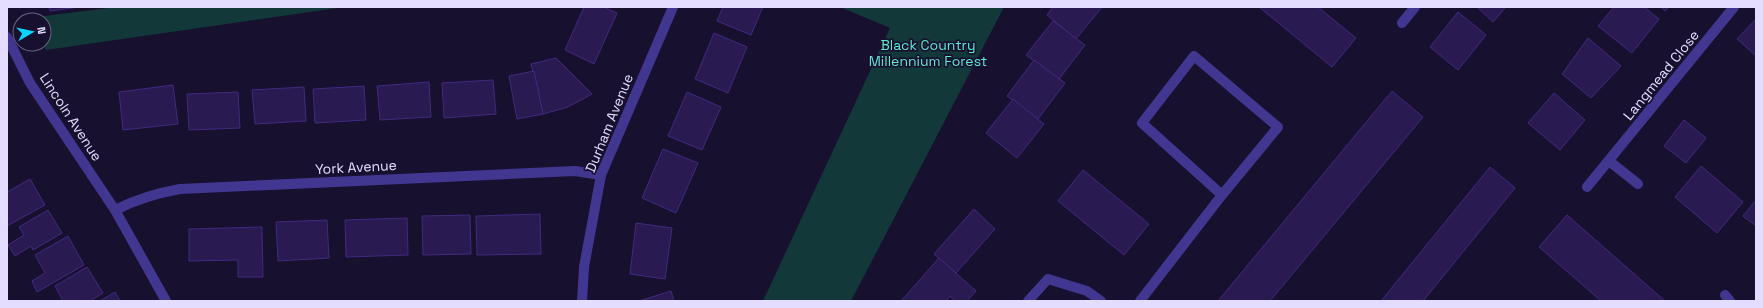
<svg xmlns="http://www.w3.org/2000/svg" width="1763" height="308" font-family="'Space Grotesk',sans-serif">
  <rect width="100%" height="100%" fill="#17102f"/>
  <g fill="#123839">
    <polygon points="116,7 345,7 46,50 43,44 44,20 30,20 29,18"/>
    <polygon points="840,7 1004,7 851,301 763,301 890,28"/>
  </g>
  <g fill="#291a51" stroke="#412a7f">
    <polygon points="49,7 79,7 50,11"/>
    <polygon points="584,7 604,7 617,13 594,64 565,50"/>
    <polygon points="723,7 763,7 751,35 717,21"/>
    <polygon points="1053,7 1102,7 1076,39 1047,15"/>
    <polygon points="1259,7 1318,7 1356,38 1332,67"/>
    <polygon points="1477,7 1506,7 1493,22"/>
    <polygon points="1614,7 1644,7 1659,19 1632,53 1598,26"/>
    <polygon points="1661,7 1669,7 1665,11"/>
    <polygon points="1458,12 1486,35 1458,70 1430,47"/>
    <polygon points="1756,19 1756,56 1737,39"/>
    <polygon points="1053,21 1085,45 1059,79 1026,55"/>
    <polygon points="714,33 747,47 728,93 695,79"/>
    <polygon points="1588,38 1621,66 1591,98 1562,74"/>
    <polygon points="556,58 592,94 568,107 543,114 531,64"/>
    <polygon points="1034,60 1065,83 1038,119 1007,96"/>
    <polygon points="534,71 543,114 517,119 509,76"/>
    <polygon points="493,80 496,114 444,118 442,83"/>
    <polygon points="429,82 431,117 380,120 377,86"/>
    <polygon points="173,85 178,124 123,130 119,92"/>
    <polygon points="364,86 366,120 315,123 313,89"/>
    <polygon points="304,87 306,121 255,124 252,90"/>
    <polygon points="1392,91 1423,117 1270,301 1218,301"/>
    <polygon points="238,92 240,128 189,130 187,94"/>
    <polygon points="687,92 721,107 702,150 668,136"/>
    <polygon points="1554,93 1585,120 1560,150 1528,123"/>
    <polygon points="1013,99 1044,124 1017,158 986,133"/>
    <polygon points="1684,120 1706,138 1686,163 1664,146"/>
    <polygon points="663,149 698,163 676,213 642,198"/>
    <polygon points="1701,166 1743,202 1717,233 1675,197"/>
    <polygon points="1490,167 1515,188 1423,301 1381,301"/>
    <polygon points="1083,170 1149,224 1124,255 1058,201"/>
    <polygon points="30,179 45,205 7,226 7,192"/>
    <polygon points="1756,200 1756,226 1743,216"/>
    <polygon points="974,209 995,229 956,273 934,254"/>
    <polygon points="48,210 62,233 33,250 31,246 15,256 8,245 24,235 19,227"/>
    <polygon points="540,214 541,254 477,255 476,216"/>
    <polygon points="470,215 471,254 423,255 422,216"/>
    <polygon points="1567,215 1665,301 1601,301 1539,247"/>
    <polygon points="407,218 408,255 346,257 345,220"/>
    <polygon points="327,220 329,258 278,261 276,222"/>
    <polygon points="636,223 672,228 665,279 630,274"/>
    <polygon points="262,227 263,277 238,277 238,260 189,261 189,229"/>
    <polygon points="68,236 84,265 37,292 32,281 45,273 35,255"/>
    <polygon points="939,258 976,291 967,301 955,301 950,296 946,301 903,301 902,300"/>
    <polygon points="87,267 103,293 90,301 63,301 55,286"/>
    <polygon points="671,291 674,301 639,301"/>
    <polygon points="115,292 120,301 100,301"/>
  </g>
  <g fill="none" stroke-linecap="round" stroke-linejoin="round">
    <g stroke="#413791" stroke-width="10">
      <polyline points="1402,23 1415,7"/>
      <polyline points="7,37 30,83 115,210 166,301"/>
      <polyline points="1609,161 1638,184"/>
      <polyline points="1587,187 1734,7"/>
      <path d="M115,210C137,199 157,193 180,189L575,171L601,175"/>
      <polyline points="1725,295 1730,301"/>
      <polyline points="582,301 584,267 601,175 673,7"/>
      <polyline points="1028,301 1048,279 1087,291 1101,301"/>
      <polyline points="1140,301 1222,195 1278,127 1194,56 1142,123 1222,195"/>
    </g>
  </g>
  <g text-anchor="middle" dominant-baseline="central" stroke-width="3.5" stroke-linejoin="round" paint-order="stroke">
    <g font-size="14" fill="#5eead1" stroke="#17102f">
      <text x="928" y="45">Black Country<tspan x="928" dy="16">Millennium Forest</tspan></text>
    </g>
    <g font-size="14" fill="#e4ddff" stroke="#17102f">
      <text transform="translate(1661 75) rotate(-51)">Langmead Close</text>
      <text transform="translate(71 117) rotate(57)">Lincoln Avenue</text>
      <text transform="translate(609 123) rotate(-68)">Durham Avenue</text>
      <text transform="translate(356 167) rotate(-3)">York Avenue</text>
    </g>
  </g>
  <rect width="1763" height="308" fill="none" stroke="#e4ddff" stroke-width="16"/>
  <g transform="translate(32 32) rotate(81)"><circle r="19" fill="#17102f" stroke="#696282"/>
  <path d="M0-3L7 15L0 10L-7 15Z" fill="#09d5ff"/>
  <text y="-6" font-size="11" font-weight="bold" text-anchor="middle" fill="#e4ddff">N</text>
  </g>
</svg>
